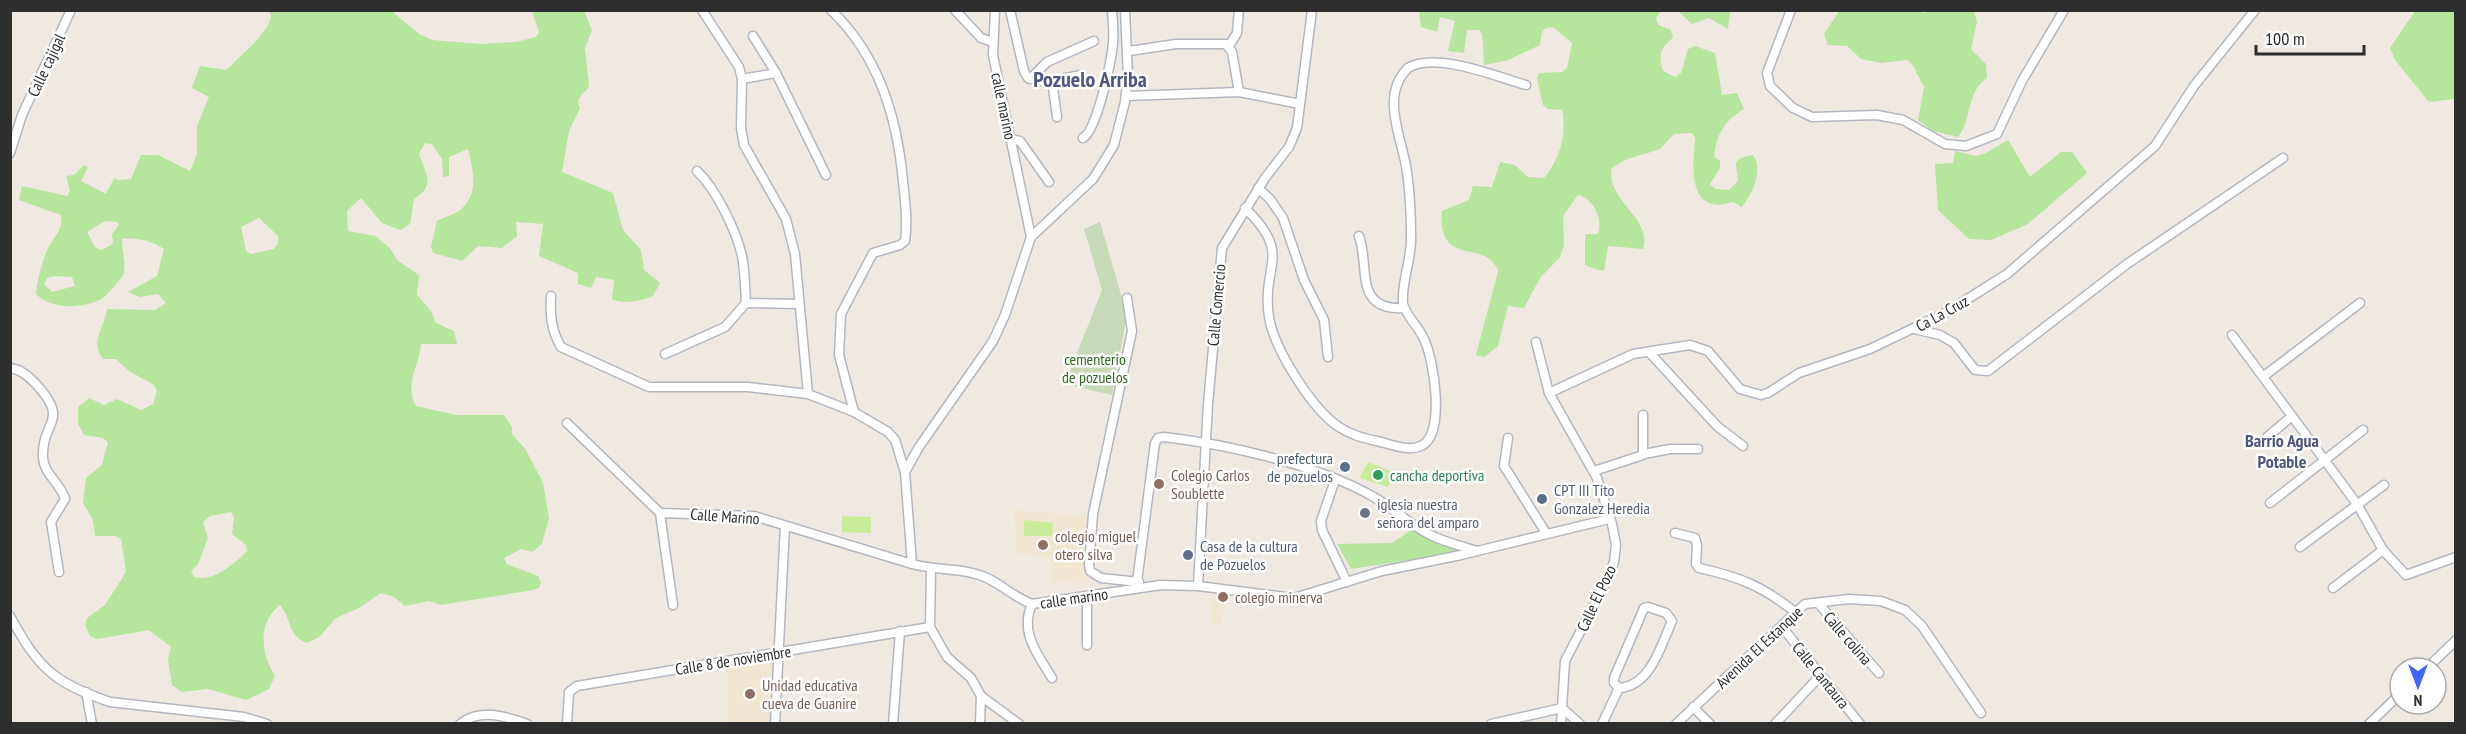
<svg xmlns="http://www.w3.org/2000/svg" width="2466" height="734" font-family="'PT Sans Narrow',sans-serif">
  <rect width="100%" height="100%" fill="#efe9e1"/>
  <g fill="#f0e6d1">
    <polygon points="1014,510 1086,516 1086,583 1052,581 1053,558 1016,553"/>
    <polygon points="1214,593 1227,595 1221,625 1211,625"/>
    <polygon points="777,658 770,723 728,723 727,665"/>
  </g>
  <g fill="#b6e59e" fill-rule="evenodd">
    <path d="M1908,10L1926,13L1927,11H1974L1977,22L1971,49L1986,64L1987,78C1965,93 1973,119 1958,137L1933,131L1918,120L1924,87L1912,64L1907,60L1881,63L1861,59L1847,46L1828,45L1824,34L1839,11Z"/>
    <path d="M375,11L393,12L419,34L433,40L481,44L516,42L536,37L539,32L532,11H584L592,30L585,48L589,87C583,95 575,97 580,108L569,131L562,172L613,193L623,230L641,250L644,270L660,283L653,296C642,301 623,305 612,299L614,280L596,277L591,288L578,284V273L539,256L543,224L516,222L517,236L502,248L478,246L462,261L433,253L431,247L437,221C444,217 453,215 459,211C480,195 473,170 468,149L449,157V176L443,177L442,159L432,144L425,143L419,154C426,174 436,186 414,199L410,224L400,230L382,223L361,198L347,211L348,231L375,236L390,248L397,260L419,275L417,295L431,311L436,323L454,331L457,344H421C419,366 404,385 416,406L456,415H504L512,427V434L526,450L543,483L549,518L542,544L533,552L521,549L504,558L507,564L538,576L541,582L539,588L533,590L441,605L429,601L405,606L394,597L381,593L359,608L336,618L319,637L307,643C287,635 292,619 280,605C257,622 261,654 275,676L269,689L246,700L208,689L182,692L172,685L168,659L171,647L149,630L97,639L90,636L85,625L87,618L105,605L126,572L121,539L115,536H95L93,520L83,503L86,478L102,465L108,442L103,438L84,435L78,424V407L89,398L104,405L117,399L141,410L153,404L157,391L154,385L129,371L116,359H103C89,341 105,327 107,309L155,310L166,303L158,294L140,297L128,292L157,276L164,249C153,241 135,237 122,239C121,250 128,268 122,277C121,279 105,297 103,298C84,309 52,310 36,294C37,280 42,263 47,250C53,237 64,230 61,215L19,200L22,186L67,196L70,191L66,176L74,175L84,165L88,167L81,181L106,194L114,178L119,180L131,179L141,155H158L190,171L197,154V126L209,97L192,88L200,66L226,70L231,66C243,52 271,32 271,14L267,11ZM259,218L278,236V243L274,249L251,254L246,251L241,227ZM105,221L118,222L119,225L112,234L113,244L101,250L95,247L87,232ZM54,276L72,277L75,286L52,292L44,284L47,278ZM231,512L234,518L232,534L246,545L247,551C235,563 213,583 194,577L191,571L198,564L208,538L203,522L210,516Z"/>
    <path d="M1419,11H1661L1656,18L1658,25L1671,30L1673,38C1660,48 1658,55 1663,71L1675,77L1681,73L1688,49L1695,46L1715,53L1722,95L1737,93L1744,109C1723,122 1717,134 1714,157L1720,161V168L1710,184L1715,189L1729,190L1738,181C1737,163 1729,160 1753,155C1764,171 1752,193 1742,207L1733,202C1728,202 1723,205 1719,205C1686,204 1694,159 1695,138L1692,133L1674,134L1660,149C1645,155 1624,157 1611,169C1607,202 1653,218 1643,249L1608,246L1604,270H1598L1585,265V234H1598C1603,219 1594,199 1578,195L1563,216L1564,245L1560,257L1540,278L1524,308L1508,306L1498,346L1484,357L1476,355L1498,271C1487,238 1437,269 1442,211L1469,200L1473,186L1492,187L1500,162L1515,165L1528,177L1544,178C1560,159 1567,134 1562,110L1548,109L1543,105L1537,78L1539,73L1562,72L1567,68L1572,43L1553,27L1546,28L1542,32L1540,45L1508,60L1484,65L1482,34L1479,30H1467L1464,53L1448,51L1455,21L1440,17L1437,32L1421,27Z"/>
    <polygon points="1678,11 1730,11 1728,29 1709,18 1692,24"/>
    <polygon points="2415,11 2455,11 2455,99 2429,102 2395,60 2390,48"/>
    <polygon points="2008,140 2030,177 2061,152 2072,152 2087,173 2028,224 1991,240 1969,239 1938,210 1935,164 1953,163 1955,151 1976,156 1986,153"/>
    <polygon points="1413,529 1462,552 1351,569 1337,544 1392,543"/>
  </g>
  <polygon fill="#c8d9b8" points="1100,222 1127,315 1112,395 1065,384 1102,290 1084,229"/>
  <g fill="#c9ec9a">
    <polygon points="1368,462 1396,473 1388,487 1359,478"/>
    <polygon points="842,516 871,517 871,533 842,532"/>
    <polygon points="1024,520 1053,523 1052,536 1024,536"/>
  </g>
  <g fill="none" stroke-linecap="round" stroke-linejoin="round">
    <defs>
      <g id="minor">
        <polyline points="702,10 739,67 742,79 741,128 744,145 786,219 795,254 808,394"/>
        <path d="M831,10C879,56 897,117 903,181C905,200 908,222 905,241L900,245L873,253L841,314L839,355L854,412"/>
        <polyline points="955,10 981,38 993,42"/>
        <path d="M995,10L993,55L1031,237L1005,315L993,341L919,447L905,472L912,564C937,571 963,567 987,578C1004,586 1012,596 1032,604L1161,585L1198,586L1294,598L1382,571L1461,555L1609,519"/>
        <polyline points="1010,10 1024,71 1028,78 1047,82 1081,75"/>
        <polyline points="1791,10 1767,73 1770,86 1793,108 1812,117 1877,115 1903,120 1945,144 1966,146 1997,134 2022,81 2064,10"/>
        <polyline points="753,36 776,73"/>
        <polyline points="1229,46 1237,33 1239,10"/>
        <polyline points="1129,51 1176,44 1226,44 1232,52 1239,92"/>
        <polyline points="742,79 776,73 826,175"/>
        <polyline points="1030,79 1047,62 1094,41"/>
        <polyline points="1052,81 1057,117"/>
        <polyline points="1126,96 1239,92 1300,104"/>
        <path d="M1083,138C1097,130 1111,62 1113,44C1114,33 1113,22 1112,10"/>
        <polyline points="1011,139 1020,141 1049,182"/>
        <polyline points="10,153 22,115 71,10"/>
        <path d="M697,171C716,189 736,230 742,256C745,271 745,288 746,303L799,304"/>
        <polyline points="1258,188 1270,199 1283,218 1304,280 1324,320 1328,357"/>
        <path d="M1245,208C1294,256 1261,263 1269,317C1274,349 1312,409 1339,427C1351,435 1363,438 1377,441C1390,444 1408,452 1421,446C1446,435 1434,359 1424,339C1418,326 1407,317 1403,304C1401,282 1412,259 1411,236C1411,215 1410,193 1407,172C1403,140 1379,96 1408,68C1436,51 1497,77 1526,85"/>
        <path d="M1359,236C1370,266 1353,311 1404,308"/>
        <polyline points="1031,237 1093,179 1114,145 1125,102 1128,77 1125,10"/>
        <path d="M551,296C550,315 551,330 561,347L649,387H748L808,394L854,412L888,432L895,440L905,472"/>
        <polyline points="1127,298 1132,331 1093,514 1089,564 1090,571 1101,578 1139,582"/>
        <polyline points="1914,329 1940,335 1954,343 1975,370 1988,371 2127,264 2283,158"/>
        <polyline points="2232,335 2357,504 2383,550 2333,588"/>
        <polyline points="1536,342 1549,393 1597,478 1612,524 1616,545 1614,562 1607,580 1565,661 1561,724"/>
        <polyline points="1649,352 1717,426 1743,446"/>
        <polyline points="665,354 725,327 746,303"/>
        <path d="M10,368C20,369 27,375 34,382C72,422 41,420 43,458C44,474 61,484 65,499L51,522L59,572"/>
        <polyline points="2264,376 2360,303"/>
        <polyline points="1549,393 1633,354 1690,345 1708,351 1740,389 1761,395 1768,393 1799,373 1870,349 1947,312 2007,274 2155,146 2194,86 2255,10"/>
        <polyline points="567,423 660,513 754,516 912,564"/>
        <polyline points="2267,437 2291,417"/>
        <polyline points="1508,438 1504,466 1546,533"/>
        <polyline points="1644,454 1670,449 1698,449"/>
        <polyline points="1594,471 1643,455 1643,415"/>
        <polyline points="1335,480 1321,521 1322,530 1347,582"/>
        <polyline points="2270,503 2363,430"/>
        <polyline points="660,513 673,605"/>
        <path d="M1675,533L1695,538L1697,545L1696,564L1699,568C1740,577 1762,586 1795,612"/>
        <polyline points="2300,547 2384,485"/>
        <polyline points="2383,550 2406,575 2456,557"/>
        <polyline points="931,569 930,627 947,657 971,678 981,696 980,724"/>
        <path d="M1137,582L1155,443L1158,438L1164,437C1226,444 1318,465 1372,496C1394,508 1414,529 1437,538C1450,543 1464,547 1477,551"/>
        <polyline points="1198,586 1208,404 1222,248 1265,178 1289,147 1297,128 1312,10"/>
        <polyline points="1087,597 1087,645"/>
        <polyline points="1818,603 1879,673"/>
        <path d="M1032,604C1019,632 1038,655 1052,678"/>
        <path d="M1648,607L1666,613L1672,621C1661,645 1651,686 1619,688L1614,683V678L1644,608Z"/>
        <path d="M10,616C38,668 54,683 110,702L244,717L267,724"/>
        <polyline points="1782,627 1860,724"/>
        <polyline points="2427,668 2456,640"/>
        <polyline points="86,692 92,724"/>
        <polyline points="981,696 1019,724"/>
        <polyline points="1693,707 1710,724"/>
        <path d="M460,724C480,708 505,716 527,724"/>
        <polyline points="567,724 569,692 577,686 930,627"/>
        <polyline points="775,724 785,526"/>
        <polyline points="893,724 900,631"/>
        <polyline points="1491,724 1562,708 1580,724"/>
        <polyline points="1602,724 1619,688"/>
        <polyline points="1676,724 1805,604 1849,599 1881,601 1905,610 1922,626 1981,713"/>
        <polyline points="1775,724 1820,676"/>
        <polyline points="2369,724 2400,694"/>
      </g>
    </defs>
    <use href="#minor" stroke="#b4b7c1" stroke-width="11"/>
    <use href="#minor" stroke="#fff" stroke-width="8"/>
  </g>
  <g fill="#5c6f8a" stroke="#fff" stroke-width="2">
    <circle cx="1345" cy="467" r="6"/>
    <circle cx="1542" cy="499" r="6"/>
    <circle cx="1188" cy="555" r="6"/>
  </g>
  <circle fill="#2e9e5b" stroke="#fff" stroke-width="2" cx="1378" cy="475" r="6"/>
  <g fill="#8d6e63" stroke="#fff" stroke-width="2">
    <circle cx="1159" cy="484" r="6"/>
    <circle cx="1043" cy="545" r="6"/>
    <circle cx="1223" cy="597" r="6"/>
    <circle cx="750" cy="694" r="6"/>
  </g>
  <circle fill="#6b7280" stroke="#fff" stroke-width="2" cx="1365" cy="513" r="6"/>
  <g text-anchor="middle" dominant-baseline="central" stroke-width="5" stroke-linejoin="round" paint-order="stroke">
    <g font-size="16" fill="#2e2e2e" stroke="#fff">
      <text transform="translate(46 65) rotate(-65)">Calle cajigal</text>
      <text transform="translate(1004 106) rotate(78)">calle marino</text>
      <text transform="translate(1216 305) rotate(-85)">Calle Comercio</text>
      <text transform="translate(1942 313) rotate(-29)">Ca La Cruz</text>
      <text transform="translate(725 516) rotate(4)">Calle Marino</text>
      <text transform="translate(1074 598) rotate(-8)">calle marino</text>
      <text transform="translate(1596 598) rotate(-65)">Calle El Pozo</text>
      <text transform="translate(1848 638) rotate(49)">Calle colina</text>
      <text transform="translate(1759 647) rotate(-43)">Avenida El Estanque</text>
      <text transform="translate(733 660) rotate(-9)">Calle 8 de noviembre</text>
      <text transform="translate(1821 675) rotate(51)">Calle Cantaura</text>
    </g>
    <g font-size="16" fill="#2c6e1b" stroke="#fff">
      <text x="1095" y="359">cementerio<tspan x="1095" dy="18">de pozuelos</tspan></text>
    </g>
    <g font-size="16" fill="#4e5e75" stroke="#fff" text-anchor="start">
      <text x="1333" y="458" text-anchor="end">prefectura<tspan x="1333" dy="18">de pozuelos</tspan></text>
      <text x="1554" y="490">CPT III Tito<tspan x="1554" dy="18">Gonzalez Heredia</tspan></text>
      <text x="1200" y="546">Casa de la cultura<tspan x="1200" dy="18">de Pozuelos</tspan></text>
    </g>
    <g font-size="16" fill="#785e54" stroke="#fff" text-anchor="start">
      <text x="1171" y="475">Colegio Carlos<tspan x="1171" dy="18">Soublette</tspan></text>
      <text x="1055" y="536">colegio miguel<tspan x="1055" dy="18">otero silva</tspan></text>
      <text x="1235" y="597">colegio minerva</text>
      <text x="762" y="685">Unidad educativa<tspan x="762" dy="18">cueva de Guanire</tspan></text>
    </g>
    <g font-size="16" fill="#27864d" stroke="#fff" text-anchor="start">
      <text x="1390" y="475">cancha deportiva</text>
    </g>
    <g font-size="16" fill="#5b616d" stroke="#fff" text-anchor="start">
      <text x="1377" y="504">iglesia nuestra<tspan x="1377" dy="18">señora del amparo</tspan></text>
    </g>
    <g font-size="18" font-weight="bold" fill="#4d5680" stroke="#fff">
      <text x="2282" y="440">Barrio Agua<tspan x="2282" dy="21">Potable</tspan></text>
    </g>
    <g font-size="22" font-weight="bold" fill="#4d5680" stroke="#fff">
      <text x="1090" y="79">Pozuelo Arriba</text>
    </g>
  </g>
  <rect width="2466" height="734" fill="none" stroke="#2e2e2e" stroke-width="24"/>
  <g transform="translate(2418 686) rotate(180)"><circle r="28" fill="#ffffff" stroke="#ababab" stroke-width="1.5"/>
  <path d="M0-4.5L10 22L0 15L-10 22Z" fill="#4264fb"/>
  <text y="-9" font-size="16" font-weight="bold" text-anchor="middle" fill="#2e2e2e">N</text>
  </g>
  <path d="M2256 45v9h108v-9" fill="none" stroke="#2e2e2e" stroke-width="3"/>
  <text x="2265" y="45" font-size="18" fill="#2e2e2e" stroke="#ffffff" stroke-width="4.5" paint-order="stroke">100 m</text>
</svg>
